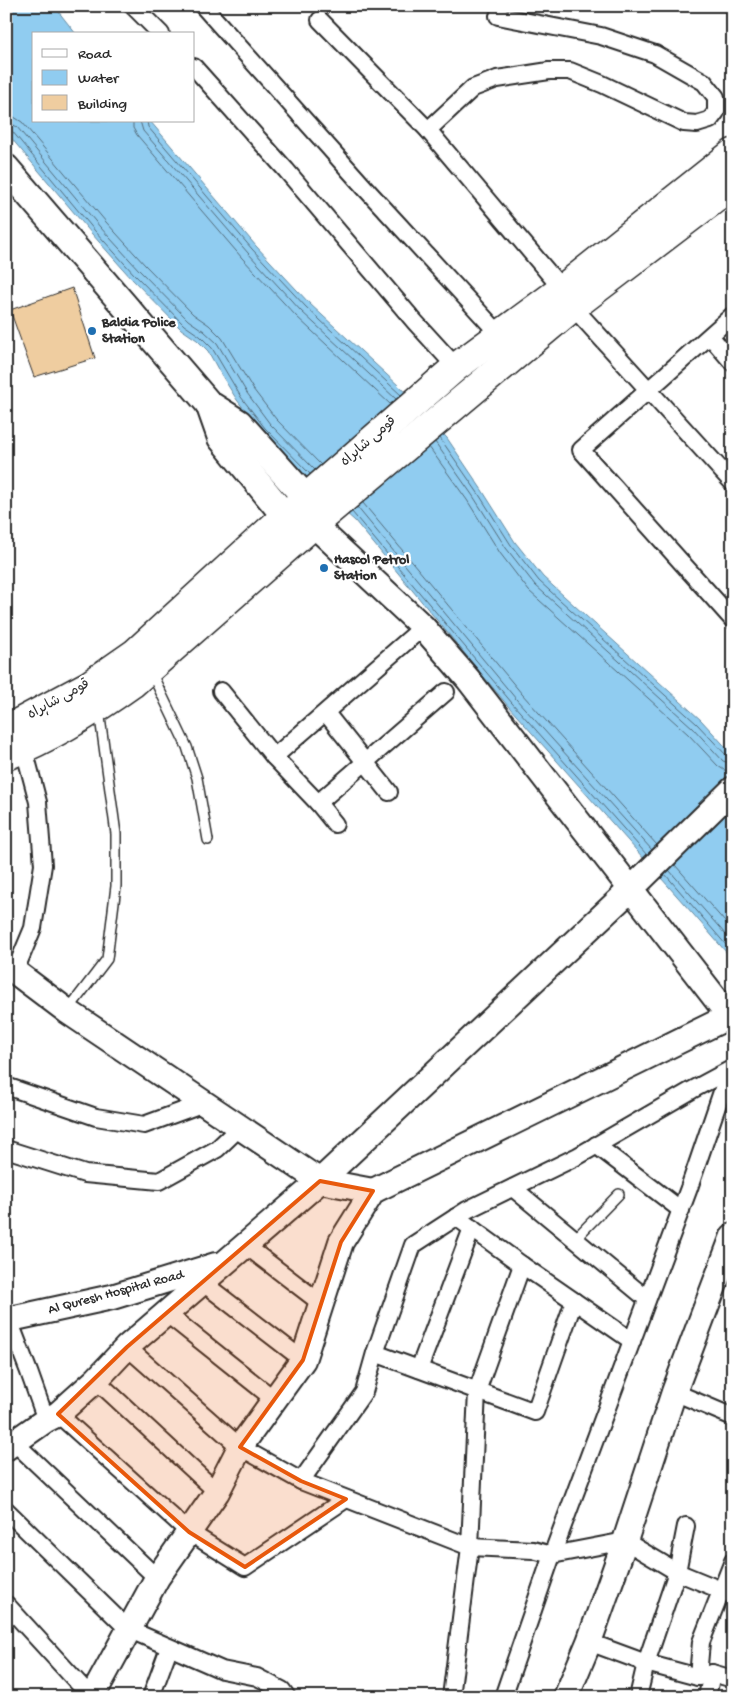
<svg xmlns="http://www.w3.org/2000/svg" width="739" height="1703" font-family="'Gochi Hand','Playpen Sans Arabic',sans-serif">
  <rect width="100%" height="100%" fill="#fff"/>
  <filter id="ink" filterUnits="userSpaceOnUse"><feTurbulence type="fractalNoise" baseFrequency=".02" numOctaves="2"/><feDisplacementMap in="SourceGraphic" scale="10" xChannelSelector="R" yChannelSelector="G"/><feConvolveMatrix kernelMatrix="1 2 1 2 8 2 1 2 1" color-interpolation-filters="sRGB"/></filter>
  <g filter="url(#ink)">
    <polygon fill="#90ccf0" stroke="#688ca1" points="6,6 54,6 76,34 34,34 34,121 150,121 256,246 310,304 399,386 447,438 482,490 515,542 543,577 701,720 733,755 733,960 693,914 508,706 355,521 295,467 261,431 237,400 219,371 208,351 197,340 181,329 131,278 92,234 6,132"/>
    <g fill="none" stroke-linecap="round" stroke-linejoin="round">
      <g stroke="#536b7a" stroke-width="1">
        <polyline points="6,116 14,117 22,122 106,222 145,265 193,314 209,325 222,338 253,389 276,419 321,465"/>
        <polyline points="133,121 133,128 137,135 242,258 296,316 390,404"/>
        <polyline points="140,121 143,131 248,253 301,311 396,399"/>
        <polyline points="147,121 148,127 252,249 306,307 401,395"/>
        <polyline points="6,123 12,124 17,127 100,227 139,270 188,320 204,331 217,343 247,393 270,424 315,470"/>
        <polyline points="6,129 12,131 95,231 134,274 184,325 200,336 212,348 241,397 265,428 310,474"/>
        <polyline points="440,438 478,493 511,545 539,581 697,724 727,756 733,758"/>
        <polyline points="435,442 473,496 506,548 535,585 693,728 723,761 733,764"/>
        <polyline points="429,447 467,500 500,553 529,591 688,734 718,766 724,770 733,772"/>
        <polyline points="363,503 522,694 657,845"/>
        <polyline points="357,507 516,699 652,850"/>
        <polyline points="352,512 512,703 647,855"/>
        <polyline points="675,865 733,931"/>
        <polyline points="669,870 733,943"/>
        <polyline points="665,874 733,953"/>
      </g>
    </g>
    <polygon fill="#efcda0" stroke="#2b2b2b" points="72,288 95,358 34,377 10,310"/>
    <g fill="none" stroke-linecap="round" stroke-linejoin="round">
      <defs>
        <g id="lane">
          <polyline points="151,672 187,747 197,778 208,840"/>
          <polyline points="68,1010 107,959 116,886 116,834 99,710"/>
          <polyline points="575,1239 619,1194"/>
        </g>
        <g id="street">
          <polyline points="133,6 161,34"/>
          <polyline points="203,6 365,188 500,335"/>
          <polyline points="320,20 428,130 562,289"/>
          <polyline points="194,67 286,170 415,322 456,367"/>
          <polyline points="428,130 473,88 497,79 549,71 570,71 602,84 684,123 697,124 710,120 716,112 716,97 704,82 655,54 601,36 498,16"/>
          <polyline points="573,307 733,483"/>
          <polyline points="733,315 581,450 733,620"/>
          <polyline points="710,336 733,363"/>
          <polyline points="221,691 274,757 318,803 335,824"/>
          <polyline points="326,713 389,792"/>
          <polyline points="274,757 423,627"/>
          <polyline points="318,803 446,692"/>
          <polyline points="15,971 33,928 43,865 38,802 24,749"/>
          <polyline points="6,1086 96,1117 144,1125 204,1103"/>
          <polyline points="596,1145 681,1210"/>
          <polyline points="6,1149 85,1174 159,1181 217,1149 240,1127"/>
          <polyline points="513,1188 647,1299"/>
          <polyline points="456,1217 522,1265 632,1341"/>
          <polyline points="245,1245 322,1304"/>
          <polyline points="202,1282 303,1360"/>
          <polyline points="166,1313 275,1400"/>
          <polyline points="9,1320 29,1372 46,1420"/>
          <polyline points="127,1347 240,1447 301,1481 470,1547 533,1550 552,1555 625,1541 677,1572 733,1595"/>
          <polyline points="375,1353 535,1412 574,1301"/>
          <polyline points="419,1369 472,1228"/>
          <polyline points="96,1380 217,1492"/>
          <polyline points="674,1392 733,1417"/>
          <polyline points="58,1414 189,1532 245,1567 346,1499"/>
          <polyline points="14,1442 157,1578"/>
          <polyline points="301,1481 364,1392 375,1353 413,1245 467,1210 578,1156 692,1090 733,1068"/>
          <polyline points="6,1510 128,1629 222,1670 257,1677 282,1690 287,1697"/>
          <polyline points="6,1604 91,1697"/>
          <polyline points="589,1642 646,1663 698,1677 712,1673 733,1679"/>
          <polyline points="698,1677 701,1642 733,1561"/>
          <polyline points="151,1697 169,1648"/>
          <polyline points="451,1697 470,1547 477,1391 522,1265"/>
          <polyline points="503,1697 552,1555 689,1188 729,1071"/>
          <polyline points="638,1697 646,1663 677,1572 686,1526"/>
          <polyline points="707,1697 712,1673"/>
        </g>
        <g id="secondary">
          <polyline points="313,524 423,627 468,679 733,1021"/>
          <polyline points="6,965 67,1011 320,1181 373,1191"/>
          <polyline points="6,1320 112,1297 216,1265"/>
          <polyline points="6,1448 46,1420 58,1414 96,1380 127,1347 320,1181 631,889 733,789"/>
          <polyline points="92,1697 157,1578 217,1492 240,1447 303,1360 341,1242 373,1191 730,1016"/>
          <polyline points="566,1697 589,1642 625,1541 674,1392 733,1236"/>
        </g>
        <g id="primary">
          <polyline points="6,168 209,404 239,423 306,498"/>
          <polyline points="209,404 221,438 285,516"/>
        </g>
        <g id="highway">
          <polyline points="6,728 20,722 89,685 135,653 285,516 456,367 562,289 733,153"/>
          <path d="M6,756C51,738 93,712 132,684L321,518L573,307L733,185"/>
        </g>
      </defs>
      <use href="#lane" stroke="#2b2b2b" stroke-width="12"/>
      <use href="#street" stroke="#2b2b2b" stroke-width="20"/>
      <use href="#secondary" stroke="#2b2b2b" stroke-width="28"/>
      <use href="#primary" stroke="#2b2b2b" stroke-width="30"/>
      <use href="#highway" stroke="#2b2b2b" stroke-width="31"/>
      <use href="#lane" stroke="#fff" stroke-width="9"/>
      <use href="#street" stroke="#fff" stroke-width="16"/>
      <use href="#secondary" stroke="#fff" stroke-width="24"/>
      <use href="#primary" stroke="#fff" stroke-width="26"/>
      <use href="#highway" stroke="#fff" stroke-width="28"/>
    </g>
  </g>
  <path fill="#e8590c" fill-opacity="0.2" stroke="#e8590c" stroke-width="4" stroke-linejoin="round" d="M320,1181L373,1191L341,1242L303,1360L240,1447L301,1481L346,1499L245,1567L189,1532L58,1414L127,1347Z"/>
  <g fill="#1f6fb2" stroke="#fff" stroke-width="2">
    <circle cx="92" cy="331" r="5"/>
    <circle cx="324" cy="568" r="5"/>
  </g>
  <g text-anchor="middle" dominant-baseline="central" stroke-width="4.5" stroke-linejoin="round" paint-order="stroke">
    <g font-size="14" font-weight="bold" fill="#2b2b2b" stroke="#fff" text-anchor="start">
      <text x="102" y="323">Baldia Police<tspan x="102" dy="16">Station</tspan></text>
      <text x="334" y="560">Hascol Petrol<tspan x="334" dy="16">Station</tspan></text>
    </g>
    <g font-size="14" fill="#2b2b2b" stroke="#fff">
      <text transform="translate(369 442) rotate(-41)">قومی شاہراہ</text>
      <text transform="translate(59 700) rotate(-29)">قومی شاہراہ</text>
      <text transform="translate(116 1293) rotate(-15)">Al Quresh Hospital Road</text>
    </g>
  </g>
  <rect width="739" height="1703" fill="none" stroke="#fff" stroke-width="25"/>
  <rect x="12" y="12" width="714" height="1678" fill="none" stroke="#2b2b2b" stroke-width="2" filter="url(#ink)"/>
  <rect x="32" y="32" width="162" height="90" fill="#ffffff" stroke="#aaaaaa"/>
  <rect x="42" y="49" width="25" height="8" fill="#ffffff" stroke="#aaaaaa"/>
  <text x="78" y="58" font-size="15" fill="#2b2b2b">Road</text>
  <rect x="42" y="70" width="25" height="15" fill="#90ccf0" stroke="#aaaaaa"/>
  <text x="78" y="82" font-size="15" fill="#2b2b2b">Water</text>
  <rect x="42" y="95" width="25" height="15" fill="#efcda0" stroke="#aaaaaa"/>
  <text x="78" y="108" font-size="15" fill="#2b2b2b">Building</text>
</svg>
